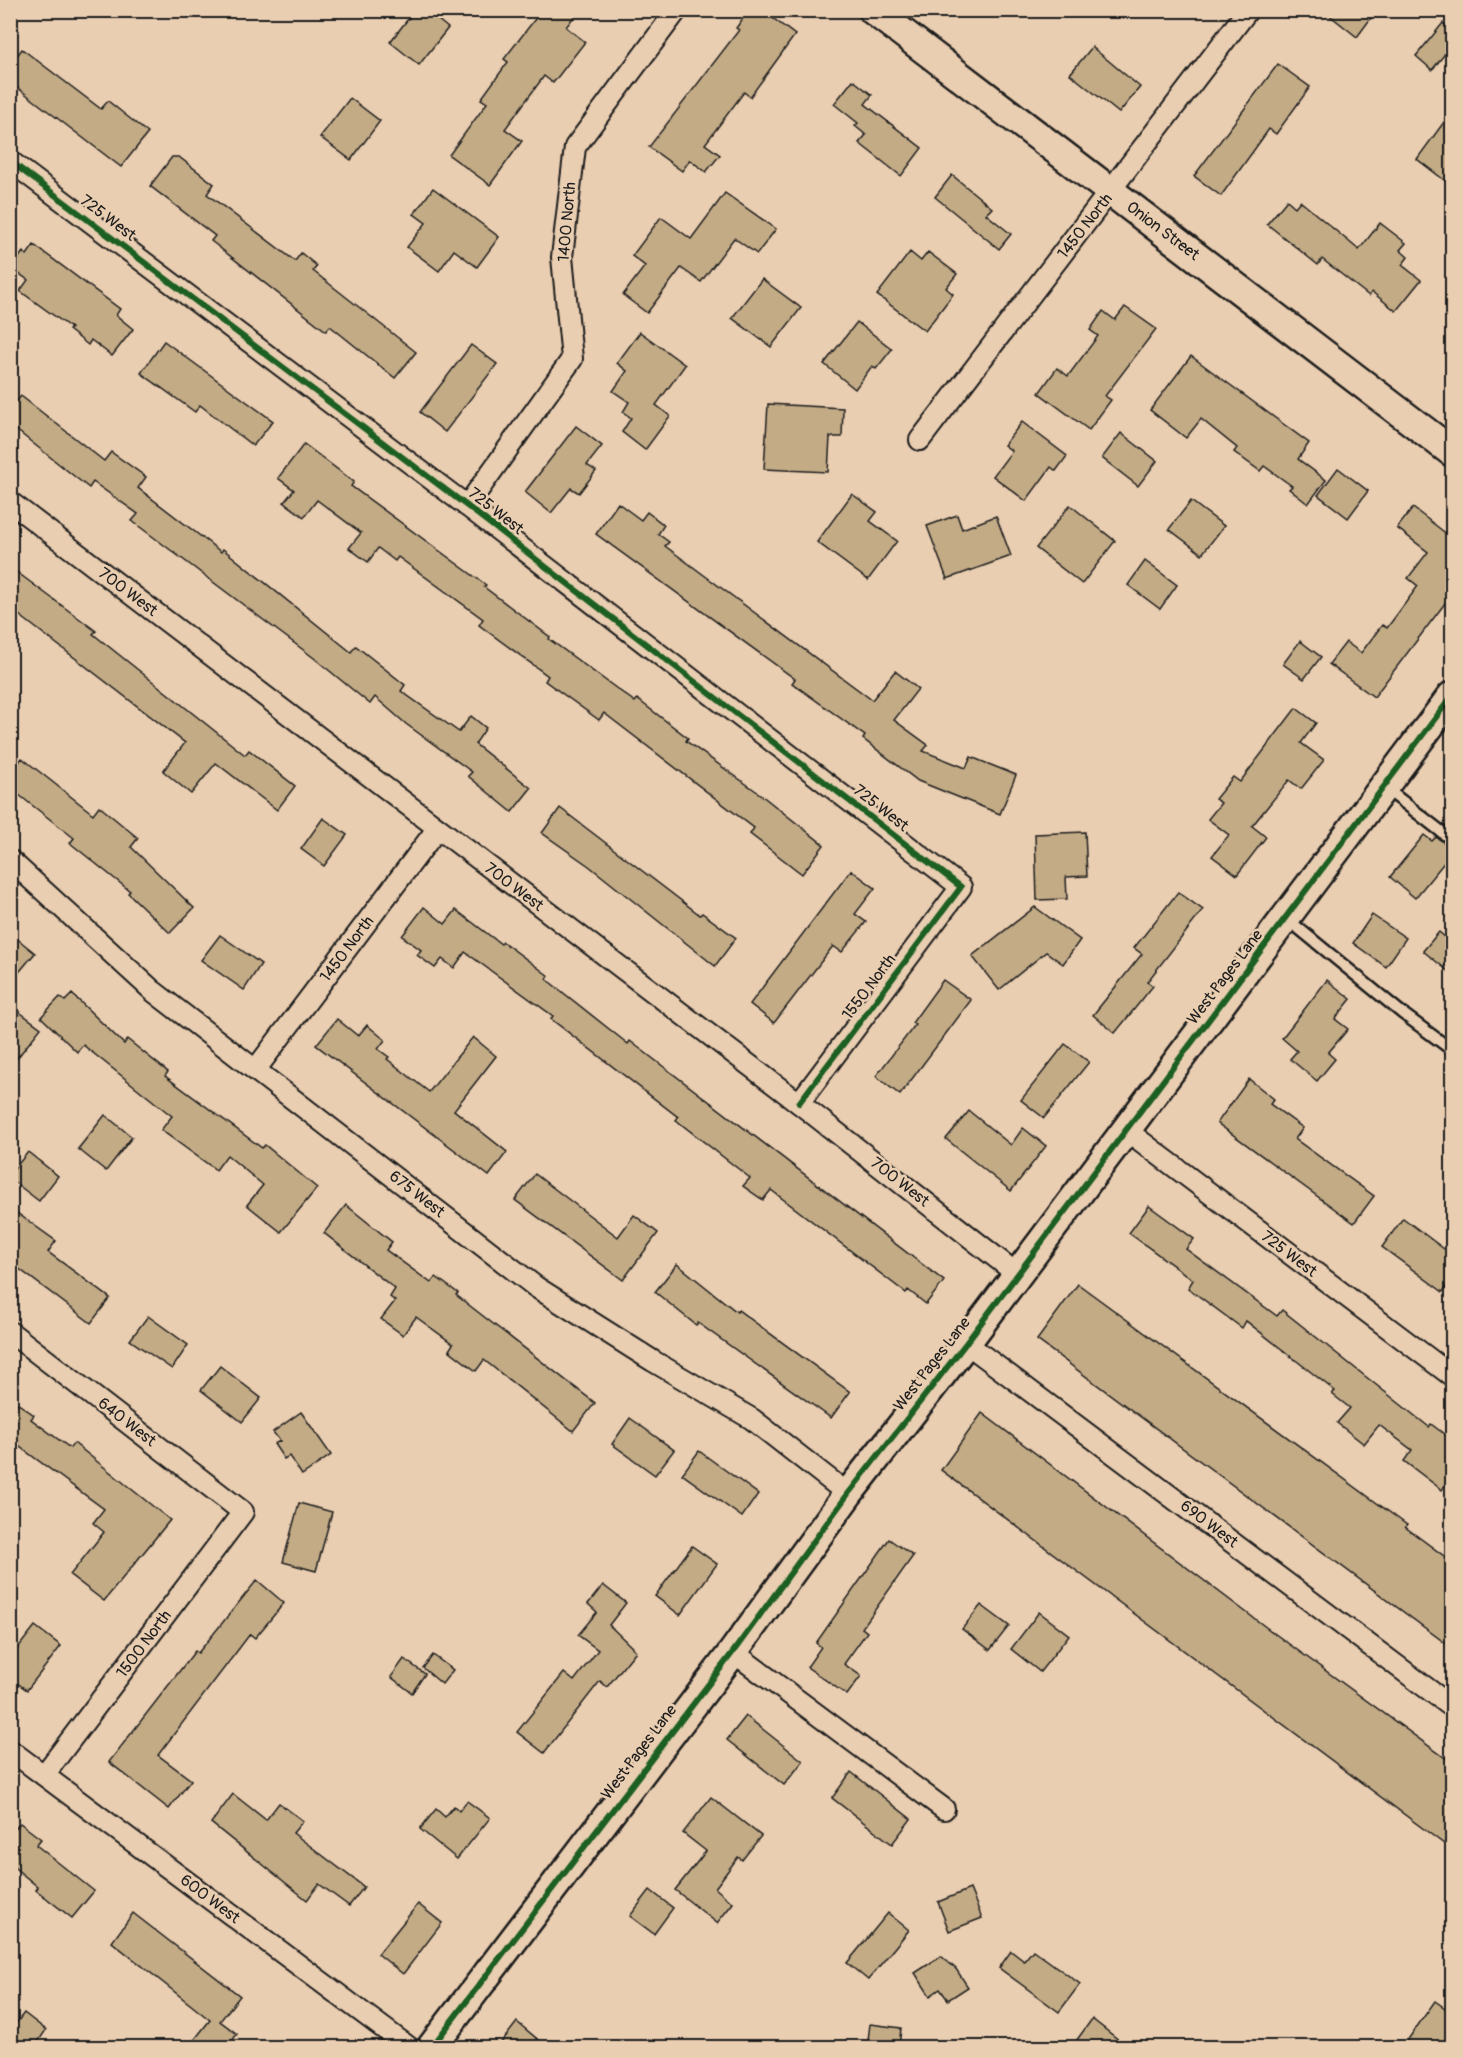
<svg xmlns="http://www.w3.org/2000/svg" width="1463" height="2058" font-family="Pangolin,sans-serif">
  <rect width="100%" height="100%" fill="#eaceb1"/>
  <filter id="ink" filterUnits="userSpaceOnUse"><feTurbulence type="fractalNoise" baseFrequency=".0167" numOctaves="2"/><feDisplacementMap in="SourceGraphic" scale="12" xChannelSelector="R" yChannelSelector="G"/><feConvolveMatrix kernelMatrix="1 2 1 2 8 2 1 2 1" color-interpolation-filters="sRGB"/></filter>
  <g filter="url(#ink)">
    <g fill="#c3ab86" stroke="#1c1c1c" stroke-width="1.5">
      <polygon points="415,10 426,10 448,28 419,65 390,42"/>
      <polygon points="542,10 579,10 566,27 585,42 553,83 544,76 505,129 522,141 490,185 449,155 487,103 481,99 508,62 504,59"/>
      <polygon points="749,10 762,10 795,35 750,97 744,92 705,144 720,155 706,172 690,160 682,171 649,147 739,30 736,28"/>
      <polygon points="1323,10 1377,10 1357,37"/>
      <polygon points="1443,23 1452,31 1452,45 1432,70 1416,56"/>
      <polygon points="1092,47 1140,87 1119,113 1070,74"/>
      <polygon points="22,49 101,109 108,101 148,133 121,167 10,82 10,65"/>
      <polygon points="1278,64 1310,87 1276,134 1269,129 1221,196 1194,176"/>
      <polygon points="853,80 872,95 865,104 922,148 901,176 859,143 866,135 855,126 858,123 834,104"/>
      <polygon points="350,98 380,121 351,160 320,137"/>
      <polygon points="1452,111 1452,186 1417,159"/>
      <polygon points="172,157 179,157 214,184 207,194 295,261 301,253 317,266 313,271 416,352 395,378 330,326 326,331 211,241 215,236 150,186"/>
      <polygon points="952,175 992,208 986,214 1011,234 999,249 935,197"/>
      <polygon points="433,188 499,237 477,267 454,250 439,271 407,247 426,223 414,214"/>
      <polygon points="725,193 776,229 757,254 734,238 701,282 681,268 647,313 623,295 645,266 632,256 661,217 691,239"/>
      <polygon points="1287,200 1295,207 1300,201 1359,250 1380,223 1406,243 1400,250 1408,257 1402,265 1421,280 1396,311 1372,292 1369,296 1322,259 1318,265 1267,224"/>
      <polygon points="34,245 120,309 116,315 133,329 112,356 91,340 88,345 69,330 71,328 20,291 28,280 11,268 23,252 27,255"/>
      <polygon points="910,252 921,261 928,252 957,274 946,288 953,294 925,331 877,295"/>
      <polygon points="762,279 801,308 771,347 732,318"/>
      <polygon points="1125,307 1156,329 1105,396 1111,400 1089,430 1039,393 1057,368 1068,376 1098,336 1090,330 1103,311 1115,320"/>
      <polygon points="857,322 892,349 876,369 872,366 855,389 824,364"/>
      <polygon points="640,332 685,365 656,405 670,416 645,450 622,432 631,418 623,412 629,402 613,391 627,371 617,363"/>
      <polygon points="164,341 273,421 253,446 200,405 195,412 141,373"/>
      <polygon points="471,345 497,364 445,432 420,412"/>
      <polygon points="1191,356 1309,443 1298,459 1326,480 1308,504 1289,489 1292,486 1264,466 1260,471 1234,452 1237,448 1201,419 1186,438 1150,410"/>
      <polygon points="21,396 104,461 111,452 146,477 138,488 221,552 223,549 351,652 356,646 405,685 401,691 459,732 471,716 486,728 475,744 531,788 512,812 468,776 472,772 406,724 375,697 370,704 314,658 132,521 138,514 93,482 89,488 10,425 10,409"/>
      <polygon points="768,404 843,408 842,437 830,437 828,472 764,469"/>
      <polygon points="1022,422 1067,456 1056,471 1051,467 1026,501 993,476 1012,451 1004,445"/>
      <polygon points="576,426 602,446 587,465 596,471 579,493 571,488 551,513 525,492"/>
      <polygon points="1121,433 1157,461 1138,486 1102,458"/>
      <polygon points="304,444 354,482 351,486 486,585 484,587 550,637 549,639 635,702 637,699 688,738 686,741 756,791 824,845 802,874 750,834 754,828 604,713 599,720 545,681 548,676 479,625 483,619 398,557 395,561 378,548 368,562 349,548 361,533 317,500 304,517 284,502 294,490 278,478"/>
      <polygon points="1338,468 1368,491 1348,518 1318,495"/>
      <polygon points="852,494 877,512 870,521 897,541 868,580 817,542"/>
      <polygon points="1191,501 1224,526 1202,554 1169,529"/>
      <polygon points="618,503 641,520 647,512 664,525 658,534 669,542 665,546 872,700 895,671 918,689 894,720 928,745 923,751 966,768 971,757 1016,775 1000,814 918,781 863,739 865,736 792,683 795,679 596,534"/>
      <polygon points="1070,505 1115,541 1082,584 1036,548"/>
      <polygon points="1413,508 1452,538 1452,594 1374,697 1329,664 1346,642 1361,653 1382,625 1387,628 1418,586 1408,578 1428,552 1397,528"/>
      <polygon points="957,515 962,529 996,516 1011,556 947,579 927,526"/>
      <polygon points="1145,561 1177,585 1160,609 1128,585"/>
      <polygon points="10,567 96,631 93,634 245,755 249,750 295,786 277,810 216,763 191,794 163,771 185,743 10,608"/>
      <polygon points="1300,641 1321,657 1304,679 1283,664"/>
      <polygon points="1296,708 1316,723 1301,743 1324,760 1301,789 1289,780 1252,826 1266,837 1237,875 1212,856 1229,835 1208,819 1221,803 1215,799 1233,777 1240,782"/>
      <polygon points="22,758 93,814 99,806 138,838 131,847 194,908 170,933 128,893 130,891 70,843 74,838 10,788 10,773"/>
      <polygon points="560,808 700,915 702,913 736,938 715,966 589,866 542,833"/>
      <polygon points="323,818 347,835 324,866 301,849"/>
      <polygon points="1085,832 1087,876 1066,877 1067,899 1037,900 1035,834"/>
      <polygon points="1424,835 1432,841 1436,837 1452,847 1452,853 1415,898 1390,877"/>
      <polygon points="851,870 875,888 855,914 866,922 842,952 833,946 774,1023 750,1004"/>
      <polygon points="1178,892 1203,910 1147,982 1153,986 1115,1033 1093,1015 1142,954 1134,948"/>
      <polygon points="424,907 445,924 456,910 501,944 503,942 549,976 546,979 628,1044 630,1041 944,1281 926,1304 908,1290 906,1293 771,1190 763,1200 743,1186 750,1178 676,1120 678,1117 551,1019 553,1016 465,952 454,968 442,959 435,968 417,955 421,950 402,936"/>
      <polygon points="1035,907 1080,940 1063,964 1046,952 999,990 972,956"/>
      <polygon points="1372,915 1406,938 1386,967 1353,943"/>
      <polygon points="1439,932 1452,943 1452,974 1423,951"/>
      <polygon points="10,933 35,953 10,983"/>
      <polygon points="220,935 261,964 244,990 201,960"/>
      <polygon points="943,980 971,1000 900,1095 876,1076 915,1025 912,1023"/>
      <polygon points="1327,980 1351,999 1335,1019 1348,1029 1328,1053 1335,1059 1317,1081 1290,1059 1297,1051 1282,1038"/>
      <polygon points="72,994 124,1044 127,1039 168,1072 165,1076 262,1148 265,1145 317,1188 281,1232 247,1205 263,1185 227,1155 216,1170 161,1130 172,1116 83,1045 77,1052 41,1017 60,997 65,1001"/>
      <polygon points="10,1005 41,1028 10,1067"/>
      <polygon points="337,1019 358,1036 367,1025 385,1040 378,1049 389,1057 387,1059 429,1092 473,1037 496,1056 454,1110 507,1152 489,1176 316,1045"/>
      <polygon points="1065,1044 1089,1062 1044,1118 1021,1100"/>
      <polygon points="1249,1079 1274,1099 1270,1104 1303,1128 1295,1139 1374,1196 1354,1223 1217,1123"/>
      <polygon points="969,1111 1011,1145 1023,1128 1046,1146 1011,1191 946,1139"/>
      <polygon points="105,1115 132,1137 106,1171 78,1149"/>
      <polygon points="28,1152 58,1176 39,1201 10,1179 10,1174"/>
      <polygon points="535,1174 618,1237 634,1215 658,1233 623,1280 515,1200"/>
      <polygon points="346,1205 392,1242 386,1250 431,1283 436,1277 458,1293 456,1295 595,1403 573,1431 484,1360 476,1371 449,1350 453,1344 416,1317 403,1335 381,1319 395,1301 390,1297 395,1289 324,1233"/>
      <polygon points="1149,1206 1194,1239 1186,1249 1277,1316 1282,1310 1429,1427 1431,1424 1452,1440 1452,1475 1442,1490 1404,1461 1412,1450 1379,1425 1364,1444 1337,1423 1350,1408 1332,1394 1335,1391 1246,1321 1242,1328 1188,1288 1193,1280 1129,1233"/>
      <polygon points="10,1208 56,1241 48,1252 110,1298 91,1323 10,1262"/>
      <polygon points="1403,1218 1452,1255 1452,1279 1443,1292 1382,1247"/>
      <polygon points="677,1264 737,1312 738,1310 850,1392 831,1418 698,1323 696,1325 655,1292"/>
      <polygon points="1078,1284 1407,1525 1405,1527 1452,1562 1452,1648 1037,1340"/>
      <polygon points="148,1316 188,1345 172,1369 130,1340"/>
      <polygon points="220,1366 261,1398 242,1422 201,1390"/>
      <polygon points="10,1398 34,1415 31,1419 70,1448 74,1443 170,1520 104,1601 70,1575 104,1532 93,1523 104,1509 13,1442 10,1445"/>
      <polygon points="301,1412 331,1455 302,1475 289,1456 284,1459 274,1444 280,1441 273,1432"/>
      <polygon points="982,1413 1267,1628 1452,1763 1452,1832 1444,1844 941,1470"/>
      <polygon points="630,1418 674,1450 655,1475 612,1444"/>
      <polygon points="699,1451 758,1494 742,1517 682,1474"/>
      <polygon points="299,1503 332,1512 316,1571 283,1562"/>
      <polygon points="889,1539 913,1556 862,1628 867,1632 844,1664 861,1676 847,1695 807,1667 821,1647 816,1643"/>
      <polygon points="692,1546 717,1564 680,1615 655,1596"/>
      <polygon points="257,1580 284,1603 255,1638 250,1634 158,1755 191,1780 169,1809 109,1762 195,1651 198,1653"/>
      <polygon points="603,1585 626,1603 609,1625 636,1651 607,1687 600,1681 544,1753 517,1732 564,1673 574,1681 598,1650 578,1635 597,1612 588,1604"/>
      <polygon points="981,1605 1009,1626 990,1650 962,1629"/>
      <polygon points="1039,1612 1069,1635 1040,1672 1011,1649"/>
      <polygon points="35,1626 61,1646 27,1690 10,1678 10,1658"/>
      <polygon points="433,1655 453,1670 442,1684 423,1668"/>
      <polygon points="404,1659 425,1674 412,1693 391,1677"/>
      <polygon points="746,1716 803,1761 784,1785 727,1740"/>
      <polygon points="851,1772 911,1819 892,1844 832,1798"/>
      <polygon points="233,1794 266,1820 279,1803 303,1821 293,1833 364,1887 349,1906 319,1884 307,1900 211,1823"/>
      <polygon points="711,1797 761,1836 742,1860 738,1857 715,1888 733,1903 717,1923 675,1890 706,1851 683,1833"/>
      <polygon points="467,1801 490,1818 457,1859 420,1829 436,1809 445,1817 454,1806 459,1811"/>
      <polygon points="20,1823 41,1839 36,1845 94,1891 72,1918 36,1890 38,1887 10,1864 10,1834"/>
      <polygon points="970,1889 982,1918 949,1931 938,1902"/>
      <polygon points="650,1890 673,1908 654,1934 630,1916"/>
      <polygon points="418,1904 442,1923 403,1974 378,1954"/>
      <polygon points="133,1913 240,1996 220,2021 237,2034 227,2048 188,2048 210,2020 112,1942"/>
      <polygon points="888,1913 909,1930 868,1980 847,1963"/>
      <polygon points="1033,1950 1080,1984 1059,2012 999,1968 1011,1951 1024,1961"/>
      <polygon points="941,1956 956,1969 968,1987 948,2000 940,1989 930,1996 915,1973"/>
      <polygon points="1435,2001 1452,2013 1452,2048 1402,2048"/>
      <polygon points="24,2013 46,2030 34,2048 10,2048 10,2031"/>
      <polygon points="1092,2019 1129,2048 1071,2048"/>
      <polygon points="517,2022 548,2048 497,2048"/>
      <polygon points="870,2024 901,2028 899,2048 867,2048"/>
    </g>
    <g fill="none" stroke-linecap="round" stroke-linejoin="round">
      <defs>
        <g id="lane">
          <polyline points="1384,787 1452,840"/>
          <polyline points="1286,918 1402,1013 1452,1050"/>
        </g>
        <g id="street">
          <polyline points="10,161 467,506 961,887 799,1103"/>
          <polyline points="920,440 1248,10"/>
          <polyline points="10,502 799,1103 1017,1274"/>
          <polyline points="467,506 572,359 562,257 575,147 677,10"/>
          <polyline points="10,860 153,991 536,1287 653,1361 752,1419 848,1494"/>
          <polyline points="256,1069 437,829"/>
          <polyline points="1126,1130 1452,1376"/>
          <polyline points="10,1332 243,1512 44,1775"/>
          <polyline points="966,1343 1452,1707"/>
          <polyline points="733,1652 944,1809"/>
          <polyline points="10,1750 410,2048"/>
        </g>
        <g id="secondary">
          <polyline points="873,10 1452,452"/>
          <polyline points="431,2048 733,1652 848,1494 966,1343 1452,696"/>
        </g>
      </defs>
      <use href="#lane" stroke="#1c1c1c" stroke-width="15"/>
      <use href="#street" stroke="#1c1c1c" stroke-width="24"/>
      <use href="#secondary" stroke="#1c1c1c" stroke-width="33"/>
      <use href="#lane" stroke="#eaceb1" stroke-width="10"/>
      <use href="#street" stroke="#eaceb1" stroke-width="20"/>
      <use href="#secondary" stroke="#eaceb1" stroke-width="28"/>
      <defs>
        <g id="cycleway">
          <polyline points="10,161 467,506 961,887 799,1103"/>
          <polyline points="431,2048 733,1652 848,1494 966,1343 1452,696"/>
        </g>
      </defs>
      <use href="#cycleway" stroke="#eaceb1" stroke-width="10"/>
      <use href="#cycleway" stroke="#1b5e20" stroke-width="6"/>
    </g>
  </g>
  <g text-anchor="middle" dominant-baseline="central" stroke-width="5" stroke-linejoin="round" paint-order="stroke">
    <g font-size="16" fill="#1c1c1c" stroke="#eaceb1">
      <text transform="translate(108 218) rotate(37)">725 West</text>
      <text transform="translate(567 222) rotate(-85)">1400 North</text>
      <text transform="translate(1085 226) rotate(-52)">1450 North</text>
      <text transform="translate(1163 231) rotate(37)">Onion Street</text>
      <text transform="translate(496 511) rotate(38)">725 West</text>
      <text transform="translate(128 592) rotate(37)">700 West</text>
      <text transform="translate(881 808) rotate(38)">725 West</text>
      <text transform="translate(514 887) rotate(37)">700 West</text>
      <text transform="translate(347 949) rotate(-53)">1450 North</text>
      <text transform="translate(1225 977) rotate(-53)">West Pages Lane</text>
      <text transform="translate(869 987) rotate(-53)">1550 North</text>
      <text transform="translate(900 1182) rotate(38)">700 West</text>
      <text transform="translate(417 1194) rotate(38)">675 West</text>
      <text transform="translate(1289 1254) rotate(37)">725 West</text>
      <text transform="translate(932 1364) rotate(-52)">West Pages Lane</text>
      <text transform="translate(127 1422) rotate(38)">640 West</text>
      <text transform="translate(1209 1524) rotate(37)">690 West</text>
      <text transform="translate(144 1644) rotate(-53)">1500 North</text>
      <text transform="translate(639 1752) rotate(-53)">West Pages Lane</text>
      <text transform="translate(210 1899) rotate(37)">600 West</text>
    </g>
  </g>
  <rect width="1463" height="2058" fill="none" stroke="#eaceb1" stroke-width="36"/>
  <rect x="18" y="18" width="1427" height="2022" fill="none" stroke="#1c1c1c" stroke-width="2" filter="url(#ink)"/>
</svg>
